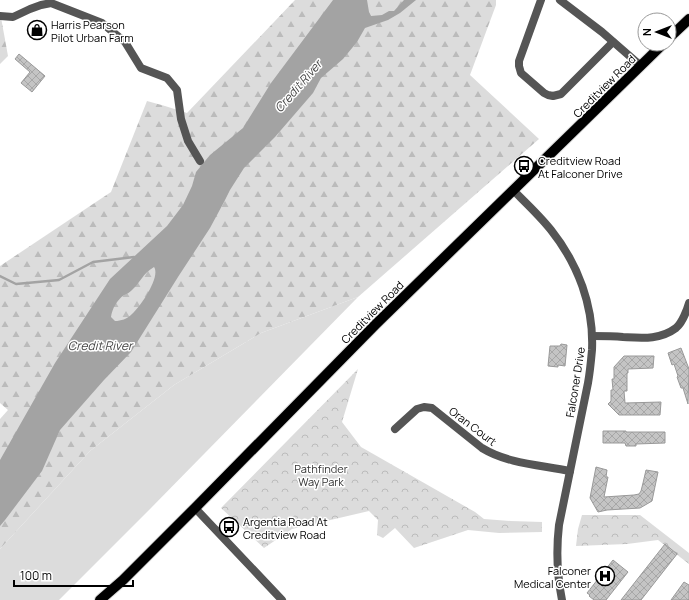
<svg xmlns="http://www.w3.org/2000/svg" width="689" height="600" font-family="Manrope,sans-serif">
  <defs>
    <pattern id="forest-firs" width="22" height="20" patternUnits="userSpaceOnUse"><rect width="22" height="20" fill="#dcdcdc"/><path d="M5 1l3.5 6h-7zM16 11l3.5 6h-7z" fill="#bbb"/></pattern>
    <pattern id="park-crowns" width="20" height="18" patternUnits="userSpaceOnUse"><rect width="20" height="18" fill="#dcdcdc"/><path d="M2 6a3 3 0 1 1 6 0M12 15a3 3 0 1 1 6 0" fill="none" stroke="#bbb"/></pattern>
    <pattern id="building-cross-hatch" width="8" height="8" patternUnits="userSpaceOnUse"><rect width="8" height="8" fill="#c4c4c4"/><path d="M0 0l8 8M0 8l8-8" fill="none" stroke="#a7a7a7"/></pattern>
  </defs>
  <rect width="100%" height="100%" fill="#fff"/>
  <polygon fill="#dcdcdc" points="358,297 150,509 59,600 0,600 0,549 90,451 174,385 261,333"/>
  <g fill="url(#forest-firs)">
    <polygon points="295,0 496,0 496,5 470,75 539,139 358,297 261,333 174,385 90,451 0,549 0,419 8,410 0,403 0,266 111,192 147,101 165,106 187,113"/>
    <polygon points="0,12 8,56 0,64"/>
  </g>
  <g fill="url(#park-crowns)">
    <polygon points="358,369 342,422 361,447 475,512 484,519 511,521 542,522 542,532 499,533 468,530 414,548 395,528 383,538 377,535 378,520 369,511 292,529 264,548 221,508"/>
    <polygon points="582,515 640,515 689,553 689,564 658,540 627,544 576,546 578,529"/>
  </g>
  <path fill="#a3a3a3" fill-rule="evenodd" d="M333,0H367L369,12L371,16L382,15L389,11H394L404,0H416L400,13L388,20L365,28L357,42L343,59L321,78L313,93L275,137L244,168L230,190L224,202L210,228L178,277L131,352L104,380L60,430L42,471L5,520L0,526V460L55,363L110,279L167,226L183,205L192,186L196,172L210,155L243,128L271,83ZM154,267C161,277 140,307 132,314C127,319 121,321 115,321L111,317C112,309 117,300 124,295C127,294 130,292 132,290C141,282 142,274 154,267Z"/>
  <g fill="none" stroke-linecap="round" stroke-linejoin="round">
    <polyline stroke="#a3a3a3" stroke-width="2.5" points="0,276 16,284 59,280 93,262 134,257"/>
  </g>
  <g fill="url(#building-cross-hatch)" stroke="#999">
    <polygon points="19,54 45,76 32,92 21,83 30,72 15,59"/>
    <polygon points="561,344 567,345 565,366 558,365 558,367 548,366 550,346 560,346"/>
    <polygon points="681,348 689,369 688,404 683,388 681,388 677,377 678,376 674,364 672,365 668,353"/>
    <polygon points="624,356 654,356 653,368 628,369 628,373 627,373 627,391 624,391 625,403 661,402 660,415 619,415 608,404 611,401 611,390 613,390 612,379 614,379 614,367"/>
    <polygon points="603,431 626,431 626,432 665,432 665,443 636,444 636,446 626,446 625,443 603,443"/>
    <polygon points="596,467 607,470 606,477 608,477 604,497 634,495 639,494 641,491 643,483 646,470 658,472 652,501 640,508 607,510 598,512 590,498"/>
    <polygon points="665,544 677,554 641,600 621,600"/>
    <polygon points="613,560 628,572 606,600 594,600 589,596 590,595 587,593"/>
    <polygon points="684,582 689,585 689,600 671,600"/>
  </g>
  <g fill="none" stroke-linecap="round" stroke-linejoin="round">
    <defs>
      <g id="major">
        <polyline points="669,38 689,19"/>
        <polyline points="100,600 123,580 195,508 376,324 663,44"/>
      </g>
    </defs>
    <use href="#major" stroke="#dbdbdb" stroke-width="12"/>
    <g stroke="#555" stroke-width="8">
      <polyline points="541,0 519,61 519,66 521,73 544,93 548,95 553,96 561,94 613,42"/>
      <polyline points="560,0 602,32 641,66"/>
      <polyline points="0,16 13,17 30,9 41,5 51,3 102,23 125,42 141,68 167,78 177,90 181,119 188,141 200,161"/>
      <path d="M513,190C526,203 540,216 551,230C578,264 594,306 592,350C591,361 590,372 588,383L559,525C556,551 557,575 562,600"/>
      <path d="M592,336C602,336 613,336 623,337C642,338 660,340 676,328C682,323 687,310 689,303"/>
      <path d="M395,429L417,409L424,407L432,408L482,448C508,464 541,465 570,471"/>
      <polyline points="195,508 282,600"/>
    </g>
    <use href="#major" stroke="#000" stroke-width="10"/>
  </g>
  <defs>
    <symbol id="shop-ring" viewBox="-11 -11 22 22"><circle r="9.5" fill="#fff" stroke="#000" stroke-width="1.5"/><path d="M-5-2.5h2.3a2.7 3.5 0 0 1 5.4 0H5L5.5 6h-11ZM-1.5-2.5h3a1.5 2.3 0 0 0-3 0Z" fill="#000"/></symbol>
    <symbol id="bus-ring" viewBox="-11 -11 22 22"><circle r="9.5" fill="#fff" stroke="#000" stroke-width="1.5"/><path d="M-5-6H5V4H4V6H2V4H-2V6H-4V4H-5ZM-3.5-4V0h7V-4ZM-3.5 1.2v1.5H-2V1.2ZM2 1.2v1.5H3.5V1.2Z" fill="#000"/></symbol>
    <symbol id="hospital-ring" viewBox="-11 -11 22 22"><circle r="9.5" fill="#fff" stroke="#000" stroke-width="1.5"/><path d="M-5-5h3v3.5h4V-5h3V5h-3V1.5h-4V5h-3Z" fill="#000"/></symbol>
  </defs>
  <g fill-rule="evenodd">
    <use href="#shop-ring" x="26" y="19" width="22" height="22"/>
    <use href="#bus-ring" x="513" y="155" width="22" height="22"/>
    <use href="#bus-ring" x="218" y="516" width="22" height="22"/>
    <use href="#hospital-ring" x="594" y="565" width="22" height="22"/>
  </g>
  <g text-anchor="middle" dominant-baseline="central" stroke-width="3" stroke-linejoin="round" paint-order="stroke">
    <g font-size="11" fill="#000" stroke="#fff" text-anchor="start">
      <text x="51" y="24">Harris Pearson<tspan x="51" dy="13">Pilot Urban Farm</tspan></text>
      <text x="538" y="160">Creditview Road<tspan x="538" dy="13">At Falconer Drive</tspan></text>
      <text x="243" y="521">Argentia Road At<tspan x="243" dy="13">Creditview Road</tspan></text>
      <text x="591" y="570" text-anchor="end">Falconer<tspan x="591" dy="13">Medical Center</tspan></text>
    </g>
    <g font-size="11" fill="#000" stroke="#fff">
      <text transform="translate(604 86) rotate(-45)">Creditview Road</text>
      <text transform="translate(372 312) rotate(-45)">Creditview Road</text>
      <text transform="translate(575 382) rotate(-81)">Falconer Drive</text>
      <text transform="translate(473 426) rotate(37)">Oran Court</text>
    </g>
    <g font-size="11" fill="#333" stroke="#fff">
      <text x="321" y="468">Pathfinder<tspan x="321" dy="13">Way Park</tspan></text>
    </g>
    <g font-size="12" font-style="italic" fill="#444" stroke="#fff">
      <text transform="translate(298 86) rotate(-49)">Credit River</text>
      <text x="100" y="345">Credit River</text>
    </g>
  </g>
  <g transform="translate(657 32) rotate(270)"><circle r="19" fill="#ffffff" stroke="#999999"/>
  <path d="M0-3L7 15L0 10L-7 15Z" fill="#000000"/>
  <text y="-6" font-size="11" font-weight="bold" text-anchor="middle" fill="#000000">N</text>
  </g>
  <path d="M14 580v6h119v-6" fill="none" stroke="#000000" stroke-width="2"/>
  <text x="20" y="580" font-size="12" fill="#000000" stroke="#ffffff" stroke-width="3" paint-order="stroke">100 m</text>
</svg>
